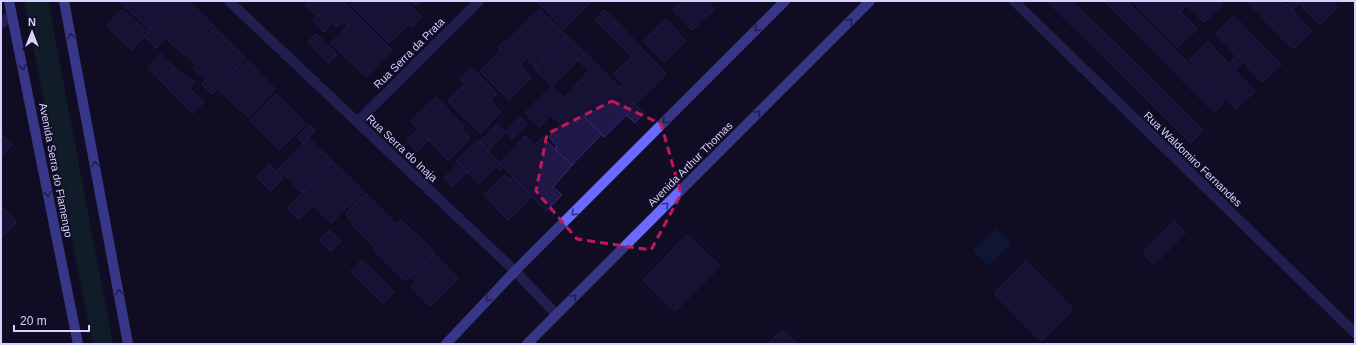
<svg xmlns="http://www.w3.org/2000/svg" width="1356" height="345" font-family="Helvetica,sans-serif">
  <rect width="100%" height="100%" fill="#110d25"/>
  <polygon fill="#102f2d" points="24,1 48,1 113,344 93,344"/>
  <polygon fill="#0a2348" points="996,228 1011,243 988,266 973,250"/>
  <g fill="#201947" stroke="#362a74">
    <polygon points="121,1 177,1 150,30 120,2"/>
    <polygon points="177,1 188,1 213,25 184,55 166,38 156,48 144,36"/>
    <polygon points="310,1 332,1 317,16 305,5"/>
    <polygon points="332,1 343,1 392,50 366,77 331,43 348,26 343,21 337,27 332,23 324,32 313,21"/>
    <polygon points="355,1 406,1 422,17 412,27 409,24 389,43 351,5"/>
    <polygon points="411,1 421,1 416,6"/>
    <polygon points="537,1 592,1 564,29"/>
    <polygon points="683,1 707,1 714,9 692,30 673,10"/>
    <polygon points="1047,1 1072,1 1203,130 1191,143"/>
    <polygon points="1104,1 1127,1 1225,101 1214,112"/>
    <polygon points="1133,1 1170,1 1174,5 1178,1 1219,1 1222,5 1204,22 1187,5 1180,12 1197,29 1177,48"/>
    <polygon points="1247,1 1282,1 1286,6 1291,1 1331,1 1337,7 1320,24 1299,3 1292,10 1312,31 1293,49"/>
    <polygon points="122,9 148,33 131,50 107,26"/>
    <polygon points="539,9 567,36 536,68 509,40"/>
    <polygon points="604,10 616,21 606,31 595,20"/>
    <polygon points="1234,16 1281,65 1262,82 1243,62 1235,71 1255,91 1236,109 1189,60 1208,42 1229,64 1237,56 1216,34"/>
    <polygon points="666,19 686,41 664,62 644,41"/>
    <polygon points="616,21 666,74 635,104 619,88 623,84 614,74 632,57 606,31"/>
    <polygon points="214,27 246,59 212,94 202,84 206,80 193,68 196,65 187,55"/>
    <polygon points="316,34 337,54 329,63 308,42"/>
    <polygon points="567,36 585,53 552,86 535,70"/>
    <polygon points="506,40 525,60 520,65 531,77 509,100 480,71 501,50 498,48"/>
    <polygon points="585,53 644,113 635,123 626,115 604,137 564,98 589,71 578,60"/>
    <polygon points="160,54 175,68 162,82 148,67"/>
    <polygon points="248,61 275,89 248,117 219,90"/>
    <polygon points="175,68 187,78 188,77 195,82 189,88 204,102 193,113 162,82"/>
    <polygon points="472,68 497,94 490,100 501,112 480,133 448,101 465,84 460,79"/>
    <polygon points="552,86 602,134 572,165 554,149 557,146 549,137 561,125 551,115 539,127 525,113"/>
    <polygon points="276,94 306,124 279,150 250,120"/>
    <polygon points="436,97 464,126 462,129 470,138 448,160 411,121"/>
    <polygon points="520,117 527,123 512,139 506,132"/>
    <polygon points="497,124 506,132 488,151 480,142"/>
    <polygon points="309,125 315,131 303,143 297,137"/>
    <polygon points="418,129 429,140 417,152 407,141"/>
    <polygon points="1,134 12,145 1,156"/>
    <polygon points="525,136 535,145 542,137 572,165 553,187 562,195 546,211 500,163"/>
    <polygon points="308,138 332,161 302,192 278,169"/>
    <polygon points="478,140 488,151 467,172 456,161"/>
    <polygon points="488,151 504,167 500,170 496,166 478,184 467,172"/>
    <polygon points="333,162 363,191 331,223 313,205 299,219 288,208"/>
    <polygon points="459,163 467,172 452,187 444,178"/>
    <polygon points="269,164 283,178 271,191 257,177"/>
    <polygon points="505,175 510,180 513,177 532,196 508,220 484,195"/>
    <polygon points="365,193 397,225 375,247 351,224 353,222 345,214"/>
    <polygon points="1,206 17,222 1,238"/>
    <polygon points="401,220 435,252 405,281 373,249"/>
    <polygon points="1174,221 1185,233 1154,264 1143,253"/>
    <polygon points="329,230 341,241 331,251 320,240"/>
    <polygon points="687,235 720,266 675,311 643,280"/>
    <polygon points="434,254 458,279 430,306 411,287 416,282 410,276"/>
    <polygon points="362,260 394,292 383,303 351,271"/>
    <polygon points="1026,261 1073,309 1041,341 994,293"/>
    <polygon points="782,330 797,344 768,344"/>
  </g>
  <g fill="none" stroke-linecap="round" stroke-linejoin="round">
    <g stroke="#363686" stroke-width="10">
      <polyline points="229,1 515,271 556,314"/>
      <polyline points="1014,1 1355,333"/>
      <polyline points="1,24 12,14"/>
      <polyline points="357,122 479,1"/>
    </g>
    <g stroke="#696bff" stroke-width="10">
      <polyline points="9,1 78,344"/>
      <polyline points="64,1 128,344"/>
      <polyline points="446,344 515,271 785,1"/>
      <polyline points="527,344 870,1"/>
    </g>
  </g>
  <defs><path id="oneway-chevron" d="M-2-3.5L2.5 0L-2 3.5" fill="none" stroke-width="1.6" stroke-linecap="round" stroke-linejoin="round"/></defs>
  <g stroke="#34337c">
    <use href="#oneway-chevron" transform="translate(850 21) rotate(-45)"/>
    <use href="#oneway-chevron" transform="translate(757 29) rotate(135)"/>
    <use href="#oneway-chevron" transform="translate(71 36) rotate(-101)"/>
    <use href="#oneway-chevron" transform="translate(23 67) rotate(79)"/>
    <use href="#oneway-chevron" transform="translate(758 113) rotate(-45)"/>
    <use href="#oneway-chevron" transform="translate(665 121) rotate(135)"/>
    <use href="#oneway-chevron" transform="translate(95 164) rotate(-101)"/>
    <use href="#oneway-chevron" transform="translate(48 194) rotate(79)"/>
    <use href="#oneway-chevron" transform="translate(666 205) rotate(-45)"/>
    <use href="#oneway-chevron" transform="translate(574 213) rotate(135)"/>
    <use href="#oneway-chevron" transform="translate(119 292) rotate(-101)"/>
    <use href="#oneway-chevron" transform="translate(574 297) rotate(-45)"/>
    <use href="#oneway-chevron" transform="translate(488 299) rotate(134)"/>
  </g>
  <path d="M0 0H1356V345H0ZM612,101L661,124L681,194L651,250L577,239L536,191L547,134Z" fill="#110d25" fill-opacity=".55" fill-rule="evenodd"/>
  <path fill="none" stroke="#c2185b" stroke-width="3" stroke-dasharray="8 5" stroke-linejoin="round" d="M612,101L661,124L681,194L651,250L577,239L536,191L547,134Z"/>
  <g text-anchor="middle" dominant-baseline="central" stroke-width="3" stroke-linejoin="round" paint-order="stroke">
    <g font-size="11" fill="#d5d2ff" stroke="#110d25">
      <text transform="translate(409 53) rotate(-45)">Rua Serra da Prata</text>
      <text transform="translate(402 148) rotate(43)">Rua Serra do Inaja</text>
      <text transform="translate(1193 159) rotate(44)">Rua Waldomiro Fernandes</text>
      <text transform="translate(690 164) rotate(-45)">Avenida Arthur Thomas</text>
      <text transform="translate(56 170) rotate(79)">Avenida Serra do Flamengo</text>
    </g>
  </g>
  <rect width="1356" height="345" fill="none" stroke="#d5d2ff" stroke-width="4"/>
  <g transform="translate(32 32)" stroke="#110d25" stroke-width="3" paint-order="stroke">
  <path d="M0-3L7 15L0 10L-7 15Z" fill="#d5d2ff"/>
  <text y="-6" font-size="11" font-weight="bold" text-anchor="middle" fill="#d5d2ff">N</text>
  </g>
  <path d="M14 325v6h75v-6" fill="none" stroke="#d5d2ff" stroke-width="2"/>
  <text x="20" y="325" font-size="12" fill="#d5d2ff" stroke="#110d25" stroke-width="3" paint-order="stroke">20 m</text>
</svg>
